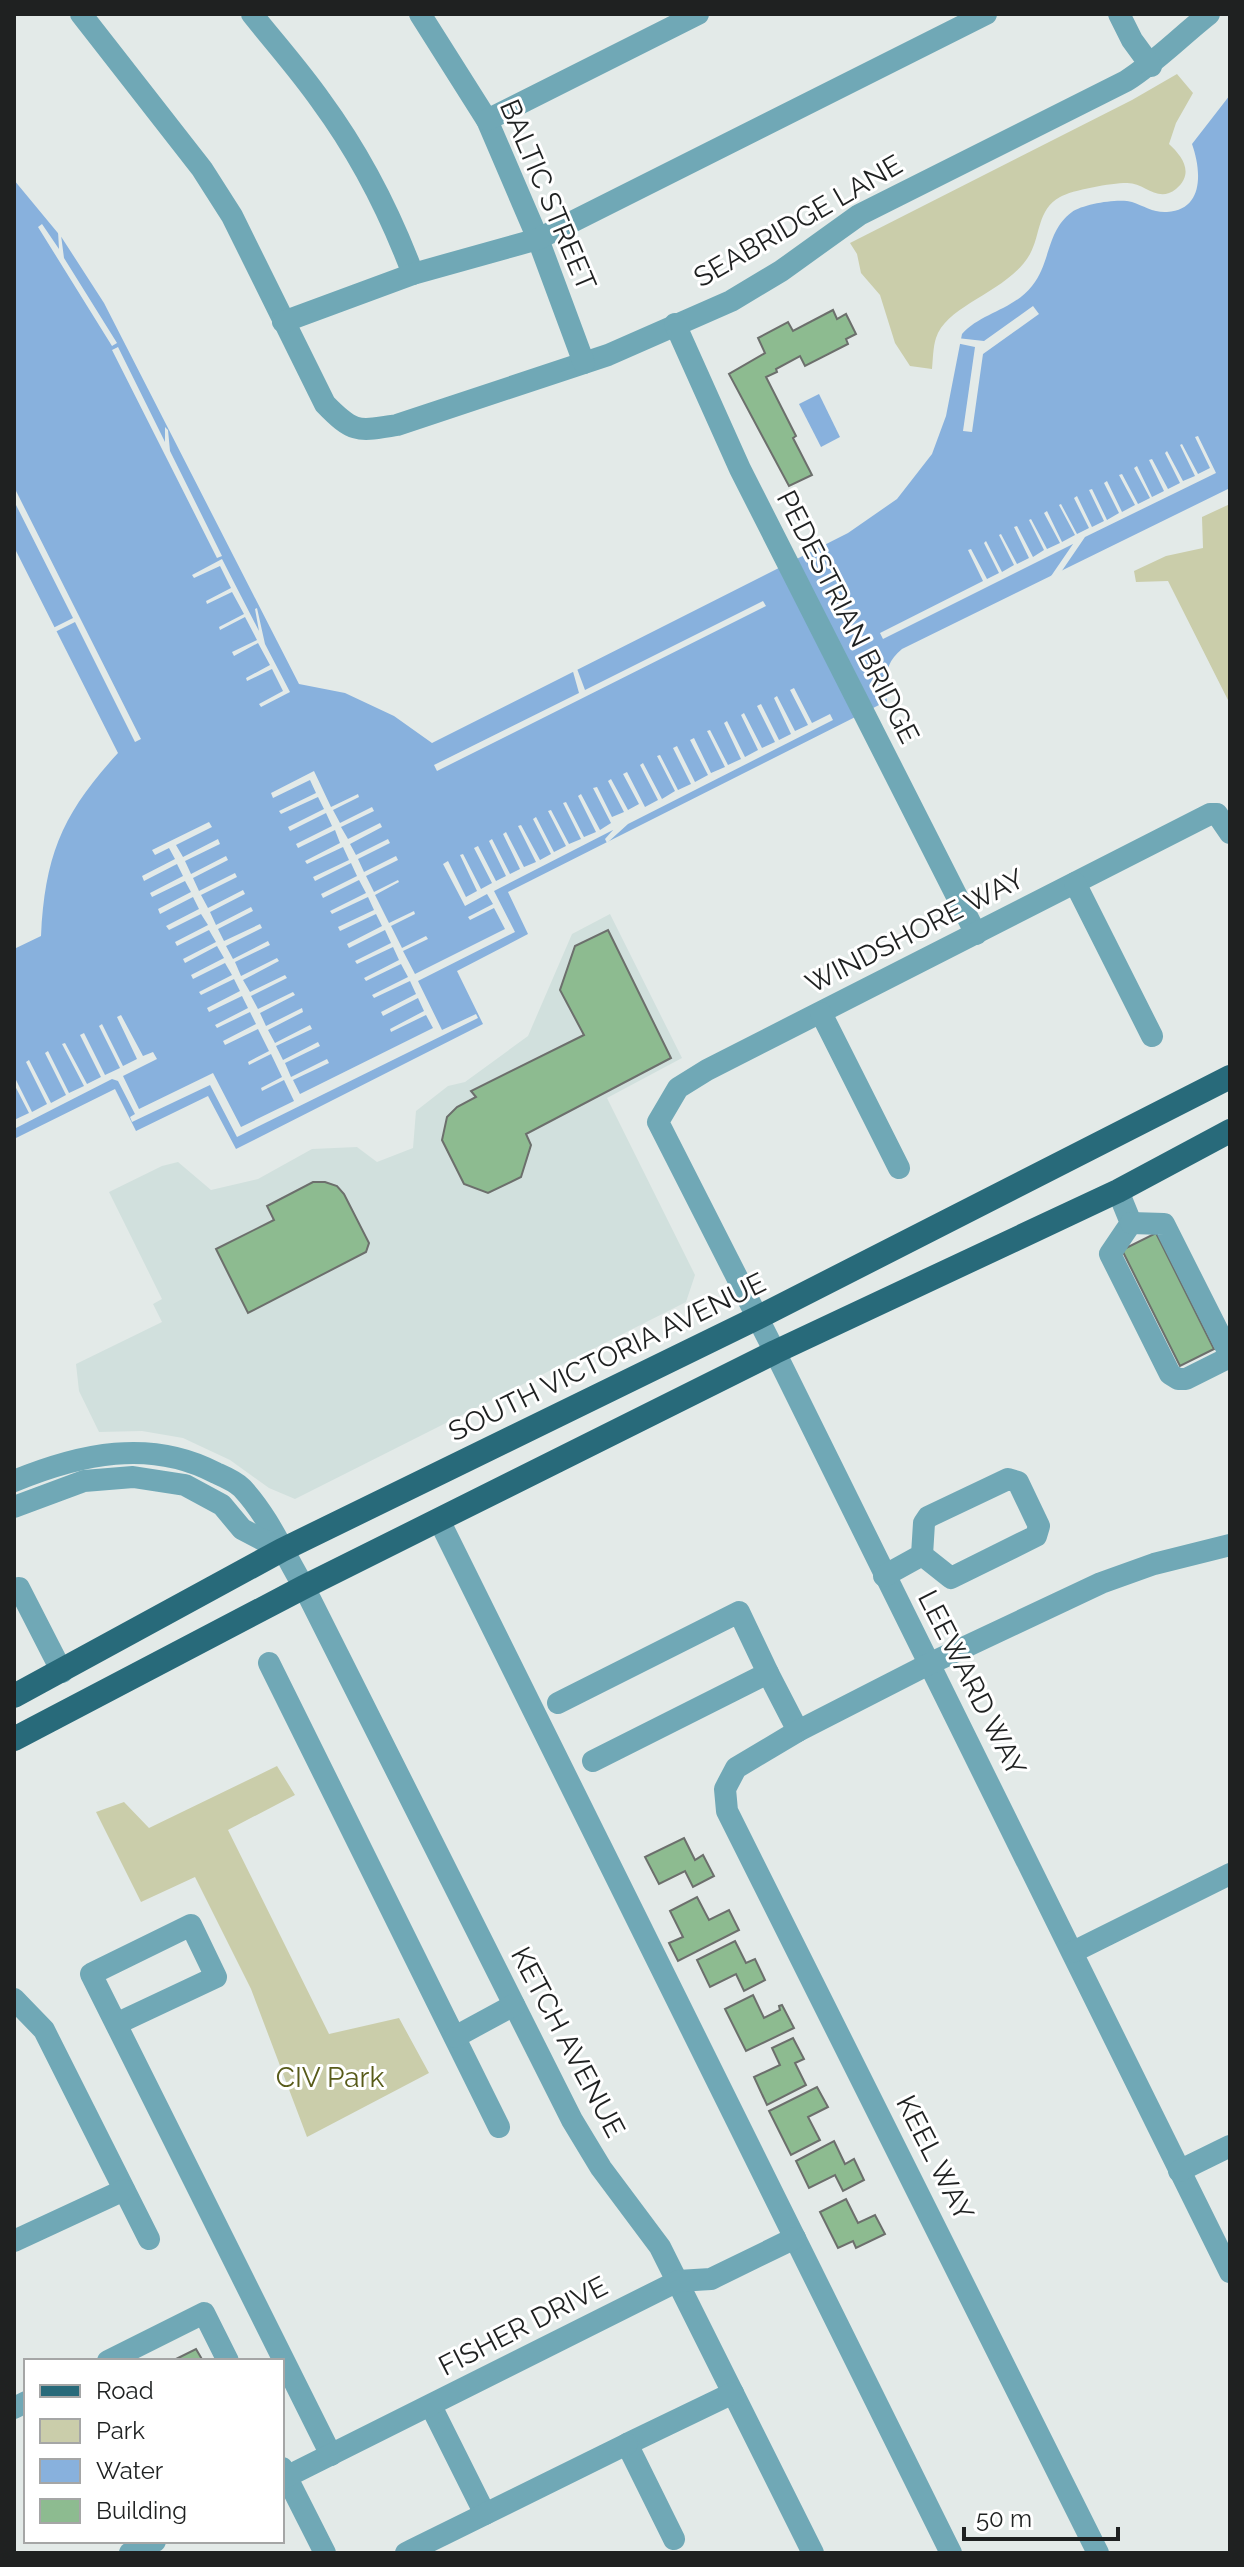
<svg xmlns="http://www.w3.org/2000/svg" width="1244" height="2567" font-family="Raleway,sans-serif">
  <rect width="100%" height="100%" fill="#e3eae8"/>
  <polygon fill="#d1e0dd" points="610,914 682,1058 607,1098 695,1275 686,1302 295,1499 269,1488 230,1460 183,1438 142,1431 99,1432 79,1391 76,1364 162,1322 153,1304 162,1299 109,1192 162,1166 178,1162 211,1190 258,1179 312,1149 357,1147 377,1162 413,1148 416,1111 448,1086 465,1082 528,1036 572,934"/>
  <g fill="#cacdaa">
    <path d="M1177,74L1193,93L1176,123L1169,144C1182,156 1195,173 1176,189C1157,204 1145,182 1126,183C1112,183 1072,190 1060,197C1037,210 1041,234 1030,254C1009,292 947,304 936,338C933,347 933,359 932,369L910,366L895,343L880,295L861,273L857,254L850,243L1132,100Z"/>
    <polygon points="1230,504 1230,704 1168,581 1136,582 1134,571 1166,556 1203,548 1202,517"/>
    <polygon points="277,1766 295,1795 228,1830 329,2034 399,2018 429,2073 307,2137 251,1989 195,1877 141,1902 96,1812 124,1802 149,1828"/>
  </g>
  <g fill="#88b1dd">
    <path d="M1230,95V488L902,649C884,664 885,678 887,701L508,892L528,934L457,971L483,1024L236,1149L208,1096L136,1131L115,1089L14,1139V949L41,936C45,854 63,813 118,753L14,547V180L62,238L104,303L299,684L345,693L394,716L432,743L848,533L897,499L932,454L946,416L962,334C981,313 1013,310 1032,286C1051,263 1046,231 1072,212C1083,204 1119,198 1132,202C1144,206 1154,213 1167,212C1205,210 1201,169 1192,144Z"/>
    <polygon points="819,394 840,437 821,447 799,404"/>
  </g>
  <g fill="#e3eae8">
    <polygon points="42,224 59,249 58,231 61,235 64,258 117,343 112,346 38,227"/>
    <polygon points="1033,306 1039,314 983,354 972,432 963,431 975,347 956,343 957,338 984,341"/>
    <polygon points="118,347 165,442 165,427 168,430 170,451 222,556 217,558 112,350"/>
    <polygon points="1198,436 1216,473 1085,537 1057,578 1047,582 1073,544 883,639 880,633 983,581 968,550 971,549 987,579 999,573 984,543 986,541 1002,572 1014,565 999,535 1001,534 1017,564 1029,558 1014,527 1017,526 1033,557 1044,550 1029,520 1031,519 1047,549 1060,543 1044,513 1047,511 1062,542 1075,535 1059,505 1061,504 1077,534 1089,528 1074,498 1077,496 1092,527 1104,521 1089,490 1092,489 1107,520 1119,513 1104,483 1107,481 1122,512 1135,505 1119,475 1122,474 1138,504 1150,498 1134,468 1137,466 1152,497 1164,491 1149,460 1152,459 1168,489 1180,483 1165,453 1167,451 1183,481 1195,476 1180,445 1182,444 1198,474 1210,468 1195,437"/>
    <polygon points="14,487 141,739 135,742 75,622 53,633 51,629 73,618 14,501"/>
    <polygon points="222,559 259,631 255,609 257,608 265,644 290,692 261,707 259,704 283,691 272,669 247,681 246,678 270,665 258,643 234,656 232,652 257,640 245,617 220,630 219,627 244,614 232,592 207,604 206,601 231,588 220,566 194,578 192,575"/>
    <polygon points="763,601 766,606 437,771 434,765 579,693 572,668 576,666 585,690"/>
    <polygon points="794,688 812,723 830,714 833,720 628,824 607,843 605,839 613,830 494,891 515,932 418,981 442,1030 476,1014 478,1018 237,1137 210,1085 132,1122 130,1117 135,1114 118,1081 112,1079 14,1129 14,1120 29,1113 14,1084 14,1076 32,1112 47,1104 26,1062 29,1060 51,1103 66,1095 45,1053 48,1051 69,1093 84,1086 62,1044 65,1043 87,1084 101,1077 80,1035 84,1033 105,1075 120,1068 99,1026 102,1024 123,1066 137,1059 117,1017 121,1015 143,1056 153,1052 157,1059 123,1076 139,1109 213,1073 241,1127 294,1101 284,1080 262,1091 261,1088 282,1077 271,1054 249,1065 248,1062 269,1051 258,1029 225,1045 223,1041 256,1024 250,1012 217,1028 215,1025 248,1008 242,996 209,1012 207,1008 240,991 234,979 201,995 199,992 232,975 225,963 193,979 191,975 224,958 217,946 185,963 183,959 216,942 209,930 177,946 175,942 208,925 201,914 169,930 166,926 199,909 193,897 160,914 158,909 191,892 185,881 152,897 150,893 183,876 177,864 144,881 142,876 175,859 169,848 155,855 152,850 209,822 212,827 176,845 183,857 218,839 220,844 185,861 191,874 226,856 228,860 193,878 199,891 235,873 237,877 201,895 208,908 243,890 245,894 210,912 216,925 251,907 253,911 218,929 224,941 260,924 262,928 226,946 233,959 268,941 270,945 235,962 241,976 277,958 279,961 243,980 250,992 285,975 287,978 251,996 258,1009 293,992 295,995 260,1013 266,1026 302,1008 303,1012 268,1030 275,1043 310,1025 312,1029 276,1046 283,1060 318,1042 320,1046 285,1063 291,1077 327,1059 329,1063 293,1080 300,1094 433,1028 426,1015 391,1032 390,1029 424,1011 418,998 383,1016 381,1012 416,994 410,981 374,998 372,995 408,977 401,964 366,981 364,978 399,960 393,947 357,964 355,961 391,943 385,930 349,948 347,944 382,926 376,914 340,931 338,927 374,910 368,897 332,914 330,911 366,893 359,880 323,898 321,894 357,876 351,863 315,881 313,877 349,860 343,847 307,864 305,861 340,843 335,830 298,848 296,844 332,826 326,813 290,831 288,827 324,809 318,797 281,814 279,811 316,793 310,780 273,798 271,793 314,771 331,807 358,794 359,797 333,810 340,823 372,807 374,811 341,827 348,839 380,823 382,827 350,844 356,855 388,839 390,843 358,859 364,872 396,856 398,860 366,876 374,892 398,880 399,882 375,895 389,923 414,911 415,914 391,926 402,948 426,936 428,939 403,951 415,974 505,929 494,908 470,920 468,917 493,904 487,894 465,906 443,864 448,861 466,897 477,891 460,855 463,854 481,889 492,883 474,848 478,846 496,881 506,876 489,841 492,839 510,874 520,869 503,834 506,832 524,867 536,862 518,826 521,825 540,860 551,854 533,819 536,817 554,852 566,846 548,811 551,810 569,844 581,839 563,803 566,802 584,837 596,832 578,796 581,794 600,830 611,823 593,788 597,787 612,817 624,812 608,781 611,779 628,810 639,804 623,774 627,772 645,807 658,800 640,765 643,763 662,799 675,791 657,756 660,755 678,790 691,784 673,748 677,746 695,782 708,775 690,740 694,738 711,773 725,767 707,731 710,730 728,765 741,759 724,723 727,721 745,757 758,750 741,715 744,713 762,748 775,742 757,706 761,704 779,740 791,734 774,698 777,696 795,731 808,725 790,690"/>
  </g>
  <g fill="#8dbb90" stroke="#6c6f6c" stroke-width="2">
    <polygon points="833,310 837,319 846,314 856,334 846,339 848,344 805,366 800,356 776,369 777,372 766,377 796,436 793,438 812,475 789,486 729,374 765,353 758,338 788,322 793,331"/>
    <polygon points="608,930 671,1058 526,1134 531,1145 521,1177 488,1193 464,1184 442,1140 447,1117 457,1107 476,1097 471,1091 584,1035 560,990 575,946"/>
    <polygon points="313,1182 325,1182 337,1186 344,1194 369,1243 366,1252 248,1313 216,1249 274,1220 267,1206"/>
    <polygon points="1156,1233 1214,1349 1180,1366 1122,1250"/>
    <polygon points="684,1838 695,1860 703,1855 714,1876 693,1887 685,1871 659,1884 645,1857"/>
    <polygon points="697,1897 709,1920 729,1910 739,1930 678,1961 669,1943 683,1937 670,1911"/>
    <polygon points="735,1941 746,1963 755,1959 765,1980 744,1991 736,1974 710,1987 697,1960"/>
    <polygon points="753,1995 764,2018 780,2010 779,2006 782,2005 794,2028 746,2051 725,2009"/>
    <polygon points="793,2038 804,2059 795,2063 806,2085 767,2105 754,2077 780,2065 772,2048"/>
    <polygon points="817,2087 828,2107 808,2117 820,2140 791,2155 769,2111"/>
    <polygon points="834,2141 845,2164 854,2159 864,2180 843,2191 835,2175 809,2188 796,2161"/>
    <polygon points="846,2199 858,2223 875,2215 885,2234 856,2248 853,2241 838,2248 820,2212"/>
    <polygon points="196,2349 203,2361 172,2361"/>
  </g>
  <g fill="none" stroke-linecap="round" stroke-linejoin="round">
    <g stroke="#70a8b6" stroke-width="22">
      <path d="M81,14L202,169L232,216L325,404C354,434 358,431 397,425L608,355L731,301L781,271L859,215L1126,81C1156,62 1181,36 1209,14"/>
      <path d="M252,14C275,43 300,71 321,101C360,154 390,213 413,274"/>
      <polyline points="420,14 487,120 538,239 584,363"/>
      <polyline points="1119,14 1132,40 1151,66"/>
      <polyline points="487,120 698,14"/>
      <polyline points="283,322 413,274 538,239 986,14"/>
      <polyline points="675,324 740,469 976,934"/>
      <polyline points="1230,833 1217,814 1210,814 707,1070 678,1088 658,1122 775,1352 1230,2272"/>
      <polyline points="1075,883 1152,1036"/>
      <polyline points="821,1013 899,1168"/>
      <polyline points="1118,1191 1131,1223 1110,1254 1170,1374 1178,1379 1186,1379 1230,1357"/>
      <polyline points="1131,1223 1164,1224 1230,1355"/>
      <path d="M14,1481C80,1454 150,1438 216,1473C225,1477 235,1481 242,1488C269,1517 284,1554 304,1587L572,2120L601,2168L660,2247L813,2553"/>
      <polyline points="14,1507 84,1481 133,1477 185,1485 222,1505 242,1529 282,1550"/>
      <polyline points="439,1520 951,2553"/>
      <polyline points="884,1576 922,1555 951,1578 1036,1536 1039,1526 1018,1482 1008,1479 928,1517 924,1523 922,1555"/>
      <polyline points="19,1588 62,1672"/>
      <polyline points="269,1663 499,2127"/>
      <polyline points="768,1673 798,1731"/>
      <polyline points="558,1703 739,1612 768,1673 593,1761"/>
      <polyline points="1073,1952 1230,1874"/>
      <polyline points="14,1999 44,2030 149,2239"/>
      <polyline points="116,2024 91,1974 191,1925 216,1977 116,2024 331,2455"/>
      <polyline points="455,2037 514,2005"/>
      <polyline points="1179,2171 1230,2146"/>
      <polyline points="14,2241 124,2190"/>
      <polyline points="108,2361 204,2313 228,2361"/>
      <polyline points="431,2406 485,2514"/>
      <polyline points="14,2408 26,2402"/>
      <polyline points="282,2468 325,2553"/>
      <polyline points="282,2479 678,2281 711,2279 795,2238"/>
      <polyline points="674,2539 627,2444 733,2393"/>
      <polyline points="130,2553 155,2541"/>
      <polyline points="406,2553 627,2444"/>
      <polyline points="1098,2553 727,1811 725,1789 736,1768 798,1731 929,1664 1101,1583 1154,1564 1230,1545"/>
    </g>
    <g stroke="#286a7a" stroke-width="24">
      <polyline points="14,1696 282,1550 757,1318 1230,1077"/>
      <polyline points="14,1739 304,1587 775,1352 1118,1191 1230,1131"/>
    </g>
  </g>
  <g text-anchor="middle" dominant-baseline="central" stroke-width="6" stroke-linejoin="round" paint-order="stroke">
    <g font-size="28" fill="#1f2121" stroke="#fff">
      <text transform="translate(548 195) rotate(67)">BALTIC STREET</text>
      <text transform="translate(798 221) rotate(-30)">SEABRIDGE LANE</text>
      <text transform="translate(848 617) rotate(63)">PEDESTRIAN BRIDGE</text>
      <text transform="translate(915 931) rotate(-27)">WINDSHORE WAY</text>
      <text transform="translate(607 1357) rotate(-26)">SOUTH VICTORIA AVENUE</text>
      <text transform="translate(972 1683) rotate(63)">LEEWARD WAY</text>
      <text transform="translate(568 2042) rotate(62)">KETCH AVENUE</text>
      <text transform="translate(935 2158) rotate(63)">KEEL WAY</text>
      <text transform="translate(523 2326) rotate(-27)">FISHER DRIVE</text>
    </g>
    <g font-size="28" fill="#585b1a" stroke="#fff">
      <text x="330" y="2077">CIV Park</text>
    </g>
  </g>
  <rect width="1244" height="2567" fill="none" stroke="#1f2121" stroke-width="32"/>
  <rect x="24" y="2359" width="260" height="184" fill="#ffffff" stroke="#a5a6a6" stroke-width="2"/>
  <rect x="40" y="2385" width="40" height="12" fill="#286a7a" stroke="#a5a6a6" stroke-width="2"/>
  <text x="96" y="2399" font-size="24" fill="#1f2121">Road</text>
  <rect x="40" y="2419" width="40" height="24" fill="#cacdaa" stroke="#a5a6a6" stroke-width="2"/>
  <text x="96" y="2439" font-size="24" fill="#1f2121">Park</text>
  <rect x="40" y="2459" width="40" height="24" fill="#88b1dd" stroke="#a5a6a6" stroke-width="2"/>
  <text x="96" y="2479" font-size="24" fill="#1f2121">Water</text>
  <rect x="40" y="2499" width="40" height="24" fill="#8dbb90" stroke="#a5a6a6" stroke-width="2"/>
  <text x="96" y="2519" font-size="24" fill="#1f2121">Building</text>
  <path d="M964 2527v12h154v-12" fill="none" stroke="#1f2121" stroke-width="4"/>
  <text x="976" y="2527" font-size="24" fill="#1f2121" stroke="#ffffff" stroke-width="6" paint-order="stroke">50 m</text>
</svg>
